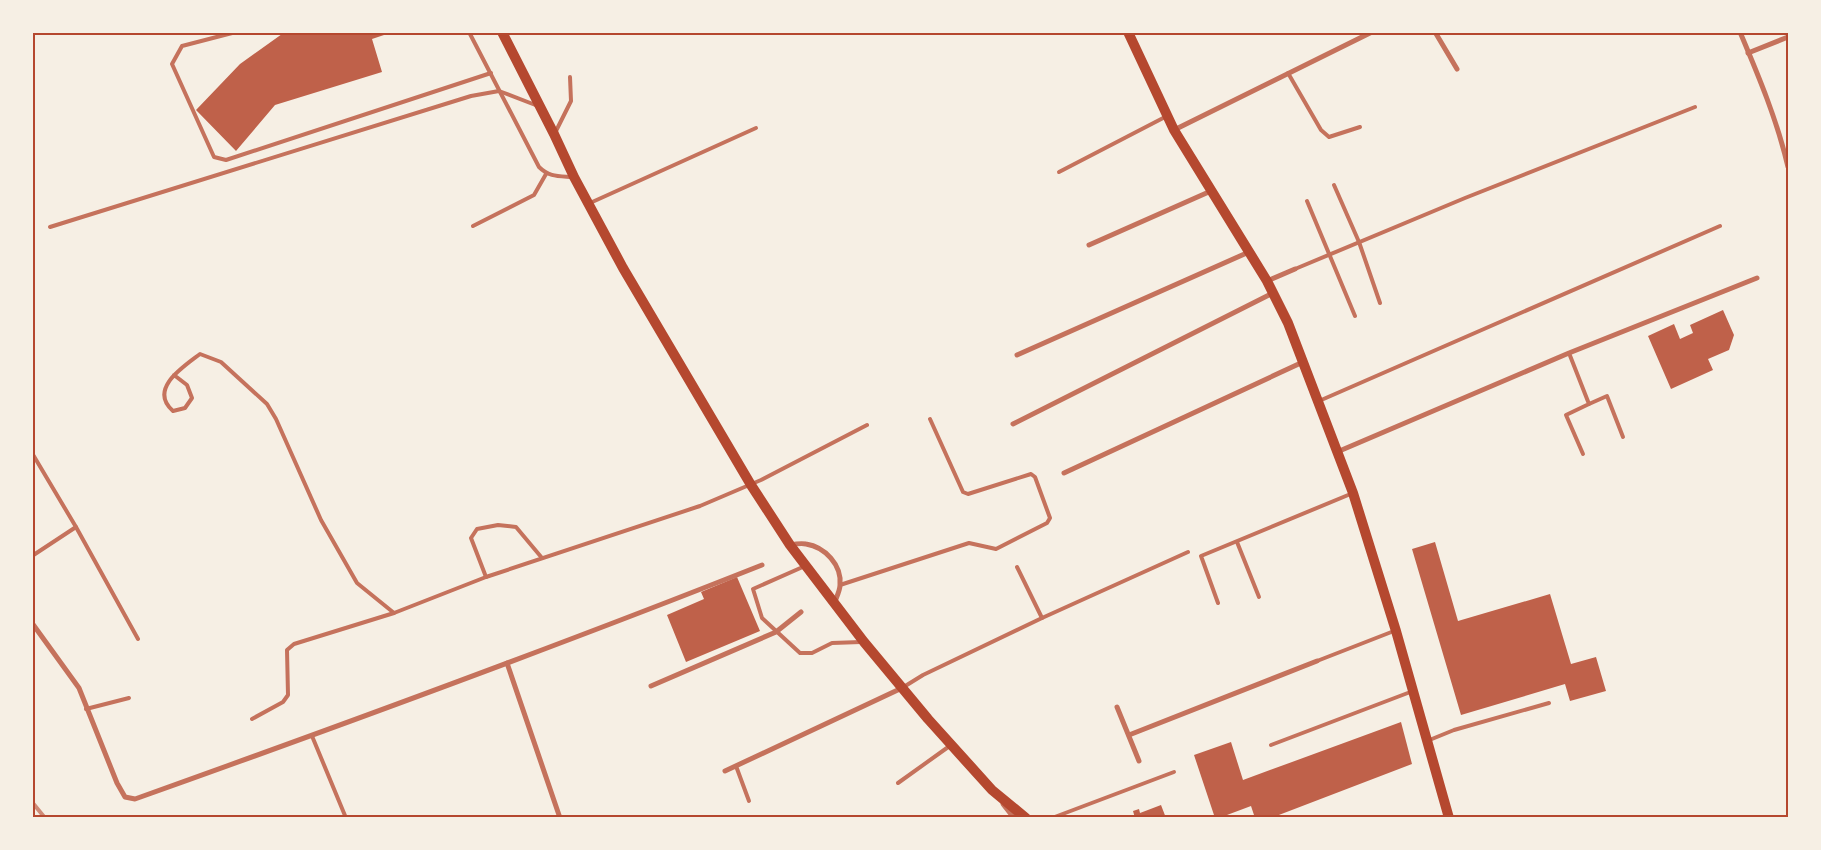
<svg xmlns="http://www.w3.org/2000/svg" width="1821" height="850" font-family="Inter,sans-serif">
  <rect width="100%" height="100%" fill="#f6efe4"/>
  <g fill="#bf614a">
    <polygon points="287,32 390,33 372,39 382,72 275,105 236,151 196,110 240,64 282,34"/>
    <polygon points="1723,310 1734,335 1729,350 1708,359 1713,370 1671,389 1648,336 1674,324 1680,339 1693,333 1690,325"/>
    <polygon points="1435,542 1458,621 1550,594 1571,664 1596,657 1606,691 1570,701 1565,684 1461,715 1412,549"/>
    <polygon points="737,577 760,631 686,662 667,615 704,599 701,592"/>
    <polygon points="1401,722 1412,764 1271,818 1255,818 1251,806 1219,818 1215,818 1194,755 1231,742 1243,780"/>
    <polygon points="1161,805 1166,818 1135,818 1133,811 1139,809 1140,813"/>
  </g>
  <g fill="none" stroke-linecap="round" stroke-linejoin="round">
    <g stroke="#c5725c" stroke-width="4">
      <polyline points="236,32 182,46 172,64 214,157 226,160 491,73"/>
      <path d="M469,32L539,167C549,177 558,176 572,177"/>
      <polyline points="1288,73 1321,130 1329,137 1360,127"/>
      <polyline points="555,133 571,101 570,77"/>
      <polyline points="1059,172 1167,116"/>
      <polyline points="1334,185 1359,242 1380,303"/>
      <polyline points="1307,201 1355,316"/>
      <polyline points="590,203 756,128"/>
      <polyline points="473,226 534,195 546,174"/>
      <polyline points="50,227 471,96 499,91 538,106"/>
      <polyline points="1295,269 1465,198 1695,107"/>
      <polyline points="1569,353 1589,404 1566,415 1583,454"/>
      <path d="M174,375L187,385L192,398L185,408L173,411C148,389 183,367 200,354L221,362L267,404L276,419L321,520L357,583L394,613"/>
      <polyline points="1319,401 1720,226"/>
      <polyline points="1589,404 1607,396 1623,437"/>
      <polyline points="32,453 76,527 138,639"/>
      <polyline points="1237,542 1259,597"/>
      <polyline points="32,556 76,527"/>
      <polyline points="542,558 516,527 498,525 477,529 471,538 486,577 700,506 761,480 867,425"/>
      <polyline points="805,566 753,589 762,618 800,653 812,653 832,643 861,642"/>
      <polyline points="1017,567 1042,618"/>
      <polyline points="840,585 969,543 996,549 1047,523 1050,518 1035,477 1031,474 968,494 963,492 930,419"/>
      <polyline points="1218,603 1201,556 1353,493"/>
      <polyline points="1317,661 1394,631"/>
      <polyline points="902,688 923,675 1042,618 1188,552"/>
      <polyline points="86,709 129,698"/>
      <polyline points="252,719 283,702 288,695 287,650 294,644 394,613 486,577"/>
      <polyline points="312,736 346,818"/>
      <polyline points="1427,741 1454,730 1549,703"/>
      <polyline points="1271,745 1413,691"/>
      <polyline points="736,766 749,801"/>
      <polyline points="898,783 951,745"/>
      <polyline points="1052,818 1174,772"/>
    </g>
    <g stroke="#c5725c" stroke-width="5">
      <polyline points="1435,32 1457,69"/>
      <path d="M1740,32C1759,77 1777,120 1788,167"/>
      <polyline points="1748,53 1788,37"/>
      <polyline points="1174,130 1372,32"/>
      <polyline points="1089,245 1211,191"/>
      <polyline points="1267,281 1295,269"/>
      <polyline points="1017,355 1249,252"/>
      <polyline points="1013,424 1273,293"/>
      <polyline points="1337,452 1569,353 1757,278"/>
      <polyline points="1064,473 1303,362"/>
      <path d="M790,545C795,544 801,543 806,544C825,547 842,565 840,585C840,591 836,598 834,604"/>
      <path d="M32,623L79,688L117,783L125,797L135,799C345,724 555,647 762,565"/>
      <polyline points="507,663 560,818"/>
      <polyline points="651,686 776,632 801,612"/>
      <polyline points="1117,707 1139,761"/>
      <polyline points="1129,735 1317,661"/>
      <polyline points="725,771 902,688"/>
      <polyline points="1003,804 1014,818"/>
    </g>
    <g stroke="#b5482f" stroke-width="10">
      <polyline points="502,32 554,134 574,177 623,268 751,485 790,545 864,642 928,719 992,790 1026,818"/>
      <polyline points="1128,32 1174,130 1267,281 1288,323 1353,493 1396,631 1449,818"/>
    </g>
    <polyline stroke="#cf8b77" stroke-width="4" points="32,802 45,818"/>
  </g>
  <rect width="1821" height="850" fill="none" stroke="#f6efe4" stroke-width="68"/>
  <rect x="34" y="34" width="1753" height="782" fill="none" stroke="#b5482f" stroke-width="2"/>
</svg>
